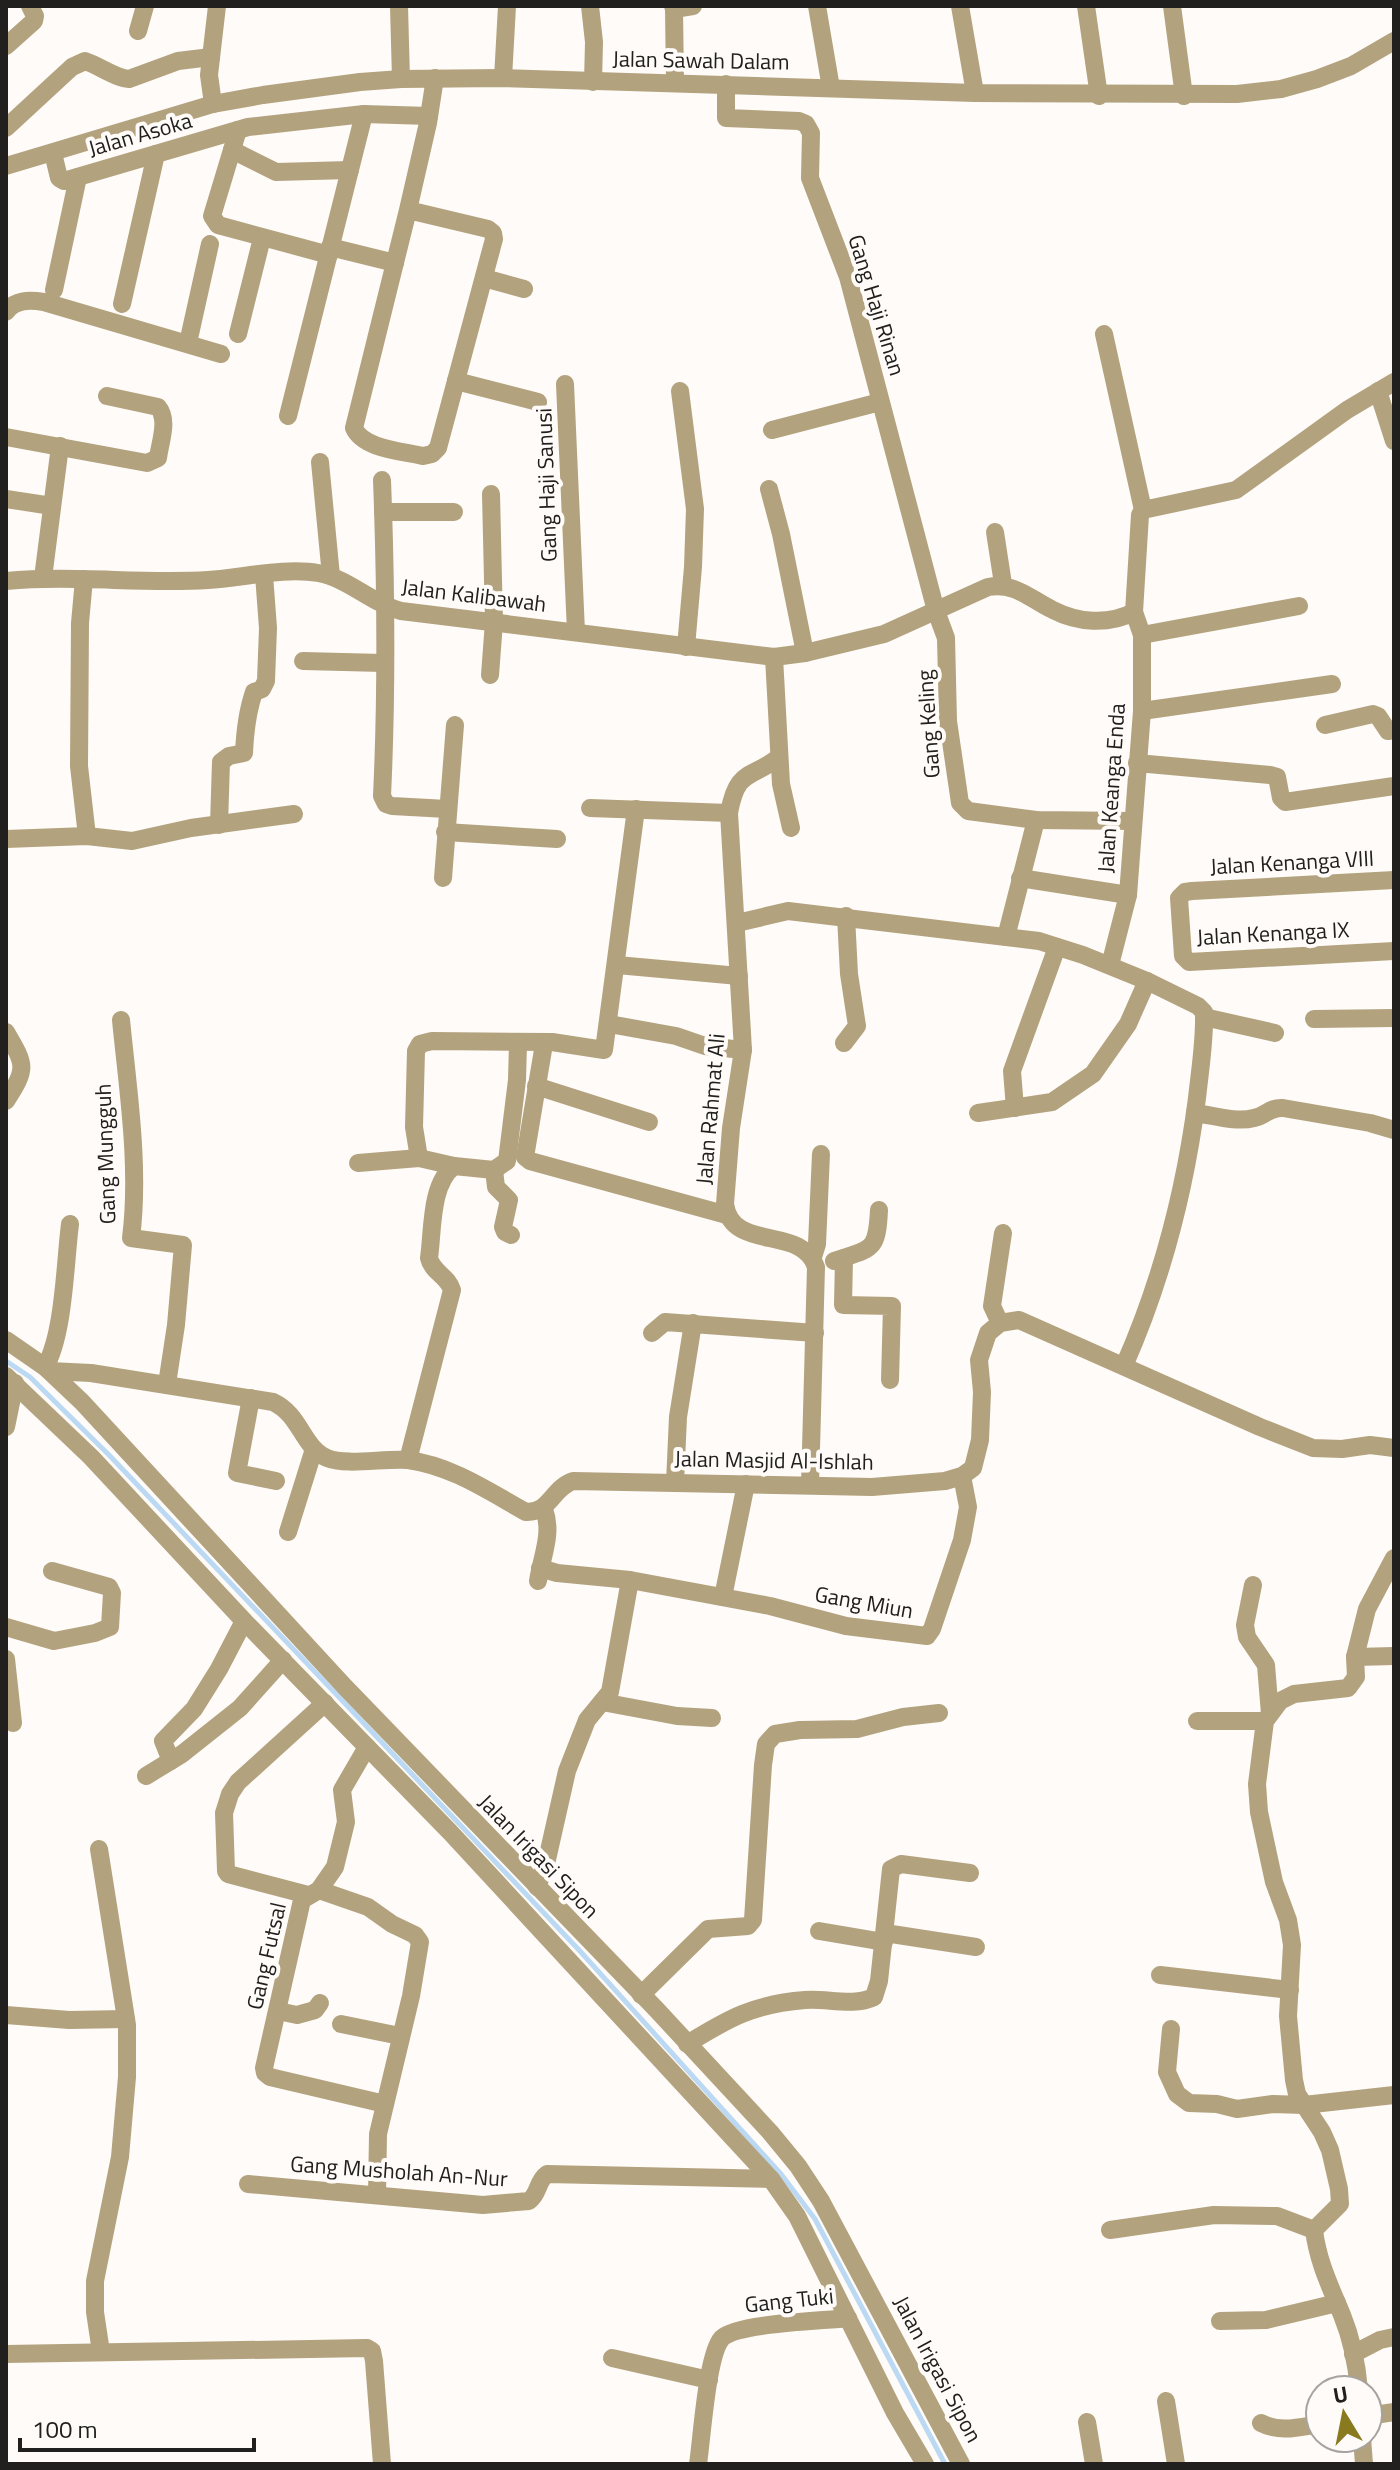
<svg xmlns="http://www.w3.org/2000/svg" width="1400" height="2470" font-family="'Titillium Web',sans-serif">
  <rect width="100%" height="100%" fill="#fefbf8"/>
  <g fill="none" stroke-linecap="round" stroke-linejoin="round">
    <polyline stroke="#bcd9f3" stroke-width="5" points="6,1361 30,1377 109,1455 579,1950 781,2174 815,2219 945,2464"/>
    <g stroke="#b3a27e" stroke-width="18">
      <polyline points="399,6 401,79"/>
      <polyline points="590,6 594,42 593,82"/>
      <polyline points="673,6 674,9 693,6"/>
      <polyline points="817,6 831,88"/>
      <polyline points="960,6 975,93"/>
      <polyline points="1086,6 1099,96"/>
      <polyline points="1172,6 1184,96"/>
      <polyline points="674,9 675,83"/>
      <polyline points="138,31 145,6"/>
      <polyline points="6,46 34,21 35,16 30,6"/>
      <polyline points="503,78 507,6"/>
      <polyline points="726,84 726,118 799,121 806,124 811,133 810,178 848,277 936,611 946,638 948,721 960,803 968,811 1036,820 1132,821"/>
      <polyline points="213,104 209,75 217,6"/>
      <path d="M6,128L72,67L85,61C100,66 115,78 129,79L178,61L211,57"/>
      <polyline points="238,130 212,216 218,225 329,255"/>
      <polyline points="232,150 276,172 350,170"/>
      <polyline points="53,153 59,178 64,181 248,127 364,114 429,116"/>
      <polyline points="6,166 213,104 263,95 360,82 401,79 503,78 975,93 1237,94 1281,89 1317,79 1351,66 1394,41"/>
      <path d="M408,210L488,229L493,233L494,239L438,448L432,454L423,456C402,451 363,449 354,428L408,210L428,123L435,78"/>
      <polyline points="330,247 395,263"/>
      <polyline points="484,278 524,289"/>
      <polyline points="54,290 78,177"/>
      <polyline points="122,304 156,154"/>
      <path d="M6,312C15,299 30,300 44,302L221,354"/>
      <polyline points="238,334 262,238"/>
      <polyline points="1104,334 1143,510"/>
      <polyline points="188,343 210,244"/>
      <polyline points="456,381 538,402"/>
      <polyline points="565,384 576,632"/>
      <polyline points="680,391 695,509 693,567 686,647"/>
      <polyline points="1378,391 1394,441"/>
      <polyline points="288,416 364,114"/>
      <polyline points="772,430 880,402"/>
      <path d="M6,437L147,463L158,458C160,442 169,420 158,407L107,396"/>
      <polyline points="320,462 331,576"/>
      <path d="M382,480C386,585 387,691 382,796L386,804L392,806L447,809"/>
      <polyline points="769,489 781,534 805,653"/>
      <polyline points="6,499 52,506"/>
      <polyline points="383,512 454,512"/>
      <polyline points="995,532 1003,584"/>
      <polyline points="43,578 60,446"/>
      <polyline points="84,579 80,623 79,766 87,836"/>
      <path d="M6,581C73,575 141,584 208,580C242,578 285,567 318,573C348,578 371,603 401,611L774,657L805,653L884,634L988,587C1015,582 1030,599 1053,610C1078,623 1109,625 1134,612L1140,515L1143,510L1236,490L1347,410L1394,382"/>
      <polyline points="1142,635 1299,606"/>
      <polyline points="774,657 781,784 791,828"/>
      <polyline points="303,661 383,663"/>
      <polyline points="490,675 494,622 491,494"/>
      <polyline points="1142,711 1332,684"/>
      <polyline points="1325,725 1373,714 1378,716 1388,731 1394,730"/>
      <path d="M778,758C750,779 737,769 729,813L743,1050L731,1128L725,1204C732,1253 802,1224 816,1267L810,1485"/>
      <polyline points="1137,763 1270,775 1277,777 1281,798 1285,802 1394,786"/>
      <polyline points="590,808 729,813"/>
      <path d="M219,825L221,762L229,756L244,753C245,731 247,712 254,692L262,689L266,681L268,628L264,575"/>
      <polyline points="445,832 557,839"/>
      <polyline points="6,839 87,836 132,841 191,828 294,814"/>
      <polyline points="443,878 455,725"/>
      <polyline points="1020,878 1128,895"/>
      <polyline points="1394,880 1192,891 1185,892 1179,898 1183,956 1189,962 1394,951"/>
      <polyline points="737,923 788,911 1039,941 1083,955 1147,981"/>
      <polyline points="1006,937 1036,820"/>
      <polyline points="617,965 739,976"/>
      <polyline points="1110,965 1128,895 1142,711 1142,635 1134,612"/>
      <polyline points="1204,1017 1275,1033"/>
      <polyline points="1314,1019 1394,1018"/>
      <path d="M121,1020C128,1091 140,1167 131,1238L183,1245L176,1325L167,1384"/>
      <polyline points="609,1024 676,1036 705,1046 743,1050"/>
      <path d="M6,1032C26,1066 27,1068 6,1101"/>
      <polyline points="844,1043 857,1026 849,974 846,916"/>
      <polyline points="544,1044 525,1157 530,1161 727,1215"/>
      <polyline points="536,1086 649,1122"/>
      <polyline points="1015,1108 1012,1071 1057,947"/>
      <path d="M978,1113L1052,1102L1093,1074L1128,1024L1147,981L1198,1006L1204,1012C1205,1040 1200,1070 1197,1098C1185,1191 1162,1280 1124,1366"/>
      <path d="M1195,1113C1212,1115 1236,1123 1254,1118C1266,1116 1269,1107 1283,1108L1370,1123L1394,1130"/>
      <polyline points="419,1158 414,1127 416,1051 420,1044 432,1041 552,1042 604,1050 636,809"/>
      <polyline points="358,1163 419,1158 454,1166"/>
      <polyline points="494,1170 496,1187 509,1200 503,1227 505,1232 511,1235"/>
      <polyline points="813,1257 817,1244 821,1154"/>
      <polyline points="844,1258 843,1305 892,1306 890,1380"/>
      <path d="M834,1261C872,1248 877,1252 879,1210"/>
      <polyline points="1000,1323 992,1306 1003,1233"/>
      <polyline points="652,1333 665,1322 815,1333"/>
      <polyline points="6,1340 45,1367 82,1402 345,1687 656,2009 770,2132 798,2166 821,2201 961,2464"/>
      <path d="M45,1367C64,1335 65,1263 70,1224"/>
      <path d="M50,1371L91,1373L273,1402C301,1415 302,1447 327,1458C346,1466 385,1458 408,1460C452,1466 488,1491 526,1512C550,1513 552,1488 573,1481L872,1487L945,1481L962,1476L973,1468L980,1440L982,1392L979,1360L988,1333L1000,1323L1019,1320L1260,1427L1313,1448L1342,1449L1370,1445L1394,1448"/>
      <polyline points="6,1376 91,1457 244,1621 450,1832 771,2179 797,2216 895,2413 925,2464"/>
      <polyline points="251,1398 237,1473 276,1481"/>
      <polyline points="6,1427 15,1383"/>
      <path d="M408,1460L452,1290C448,1276 432,1272 429,1258C433,1231 430,1184 454,1166L494,1170L507,1161L517,1080L518,1043"/>
      <polyline points="675,1483 678,1417 693,1323"/>
      <polyline points="288,1532 314,1449"/>
      <polyline points="540,1568 557,1573 630,1580 770,1606 846,1626 927,1636 932,1629 962,1540 968,1507 962,1476"/>
      <path d="M538,1581C542,1555 553,1534 544,1509"/>
      <polyline points="1253,1585 1245,1625 1247,1637 1266,1665 1270,1714"/>
      <polyline points="723,1597 746,1484"/>
      <polyline points="6,1627 54,1641 95,1633 110,1627 112,1593 109,1587 52,1571"/>
      <polyline points="1355,1657 1394,1656"/>
      <polyline points="6,1659 13,1723"/>
      <polyline points="602,1702 677,1716 712,1718"/>
      <polyline points="1197,1721 1265,1721"/>
      <polyline points="367,1747 342,1790 346,1822 335,1867 319,1890 302,1900 264,2068 265,2073 270,2077 385,2104"/>
      <polyline points="171,1761 163,1741 194,1709 219,1669 244,1621"/>
      <polyline points="146,1776 182,1754 240,1708 283,1660"/>
      <polyline points="99,1849 127,2025 127,2077 120,2157 95,2281 95,2312 101,2352"/>
      <polyline points="537,1887 546,1864 567,1771 587,1720 610,1692 630,1580"/>
      <polyline points="319,1890 368,1907 392,1924 415,1935 420,1942 411,1996 378,2134 377,2195"/>
      <polyline points="308,1895 228,1874 226,1871 224,1813 230,1794 238,1782 325,1703"/>
      <polyline points="819,1931 884,1942"/>
      <polyline points="885,1933 976,1947"/>
      <polyline points="1160,1975 1290,1990"/>
      <polyline points="641,1995 708,1929 748,1926 753,1920 763,1765 766,1744 775,1734 800,1730 857,1729 903,1717 939,1713"/>
      <polyline points="278,2011 297,2015 315,2010 320,2003"/>
      <polyline points="6,2015 69,2020 126,2019"/>
      <polyline points="341,2024 400,2036"/>
      <polyline points="1171,2029 1167,2072 1177,2094 1189,2103 1217,2104 1237,2109 1273,2104 1304,2105 1394,2095"/>
      <path d="M687,2044C729,2018 754,2004 805,2000C827,1998 853,2007 874,1997L879,1981L891,1869L901,1864L970,1873"/>
      <path d="M248,2184L483,2205L529,2201C539,2194 537,2181 547,2174L771,2179"/>
      <polyline points="1110,2230 1214,2215 1277,2216 1314,2230"/>
      <polyline points="1220,2321 1266,2320 1337,2303"/>
      <polyline points="6,2354 367,2348 372,2351 374,2361 382,2464"/>
      <polyline points="1353,2354 1380,2340 1394,2337"/>
      <polyline points="612,2358 709,2380"/>
      <path d="M1359,2390C1357,2366 1351,2337 1342,2315C1330,2286 1318,2262 1314,2230L1340,2204L1339,2189L1330,2150L1322,2132L1297,2094L1294,2080L1288,2016L1292,1945L1288,1920L1274,1882L1259,1812L1257,1784L1265,1721L1280,1701L1294,1694L1348,1688L1356,1677L1355,1657L1367,1609L1394,1558"/>
      <polyline points="1166,2401 1176,2464"/>
      <polyline points="1368,2416 1394,2412"/>
      <polyline points="1087,2422 1094,2464"/>
      <path d="M1261,2423C1280,2433 1300,2427 1320,2424"/>
      <polyline points="1362,2438 1364,2464"/>
      <path d="M698,2464C702,2438 707,2354 722,2338C738,2323 823,2321 848,2318"/>
    </g>
  </g>
  <g text-anchor="middle" dominant-baseline="central" stroke-width="8" stroke-linejoin="round" paint-order="stroke">
    <g font-size="22" fill="#21201f" stroke="#fefbf8">
      <text transform="translate(701 60) rotate(1)">Jalan Sawah Dalam</text>
      <text transform="translate(140 134) rotate(-16)">Jalan Asoka</text>
      <text transform="translate(877 305) rotate(73)">Gang Haji Rinan</text>
      <text transform="translate(546 485) rotate(-92)">Gang Haji Sanusi</text>
      <text transform="translate(474 595) rotate(7)">Jalan Kalibawah</text>
      <text transform="translate(928 724) rotate(-94)">Gang Keling</text>
      <text transform="translate(1111 788) rotate(-86)">Jalan Keanga Enda</text>
      <text transform="translate(1292 862) rotate(-3)">Jalan Kenanga VIII</text>
      <text transform="translate(1273 933) rotate(-3)">Jalan Kenanga IX</text>
      <text transform="translate(710 1109) rotate(-85)">Jalan Rahmat Ali</text>
      <text transform="translate(105 1154) rotate(-92)">Gang Mungguh</text>
      <text transform="translate(774 1460) rotate(1)">Jalan Masjid Al-Ishlah</text>
      <text transform="translate(864 1602) rotate(10)">Gang Miun</text>
      <text transform="translate(539 1856) rotate(46)">Jalan Irigasi Sipon</text>
      <text transform="translate(266 1956) rotate(-77)">Gang Futsal</text>
      <text transform="translate(399 2171) rotate(4)">Gang Musholah An-Nur</text>
      <text transform="translate(789 2300) rotate(-6)">Gang Tuki</text>
      <text transform="translate(938 2369) rotate(62)">Jalan Irigasi Sipon</text>
    </g>
  </g>
  <rect width="1400" height="2470" fill="none" stroke="#21201f" stroke-width="16"/>
  <g transform="translate(1344 2414) rotate(350)"><circle r="38" fill="#fefbf8" stroke="#a6a3a1" stroke-width="2"/>
  <path d="M0-6L14 30L0 20L-14 30Z" fill="#897a1f"/>
  <text y="-12" font-size="22" font-weight="bold" text-anchor="middle" fill="#21201f">U</text>
  </g>
  <path d="M20 2438v12h234v-12" fill="none" stroke="#21201f" stroke-width="4"/>
  <text x="32" y="2438" font-size="24" fill="#21201f" stroke="#fefbf8" stroke-width="6" paint-order="stroke">100 m</text>
</svg>
